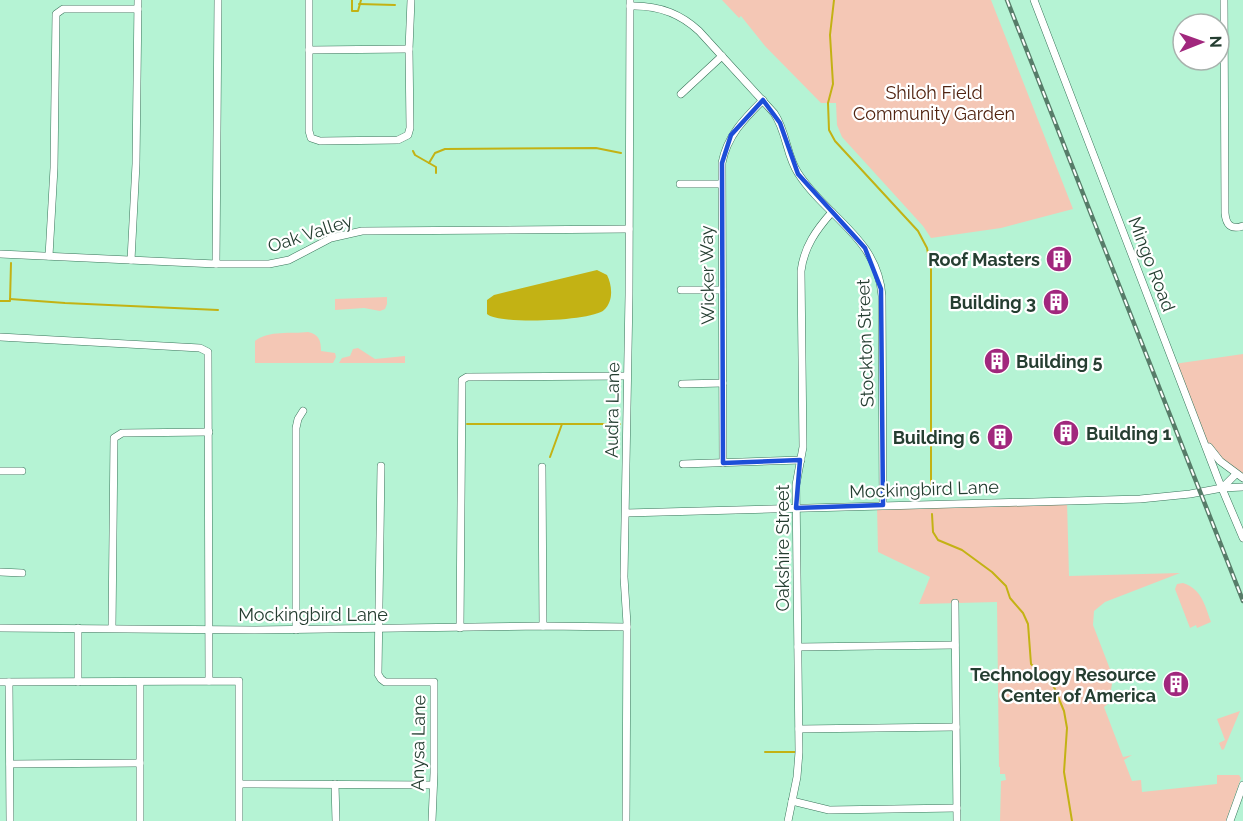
<svg xmlns="http://www.w3.org/2000/svg" width="1243" height="821" font-family="Raleway,sans-serif">
  <rect width="100%" height="100%" fill="#b5f3d4"/>
  <g fill="#f4c7b5">
    <polygon points="722,0 991,0 1073,209 1001,228 931,238 923,226 842,137 837,125 836,103 821,103 765,46 741,16 739,18"/>
    <polygon points="387,297 387,304 385,309 380,311 364,308 335,310 335,299"/>
    <path d="M308,332C319,334 321,341 321,351L335,353L336,357L333,363H255V341C269,330 291,334 308,332Z"/>
    <polygon points="358,348 375,359 405,356 405,363 339,363 342,358 350,356 353,349"/>
    <polygon points="1243,354 1243,478 1220,461 1205,440 1174,364"/>
    <polygon points="1067,501 1069,576 1180,573 1105,602 1094,611 1093,625 1113,677 1109,703 1104,707 1123,757 1132,755 1124,760 1132,781 1141,780 1142,792 1217,784 1217,775 1239,775 1241,778 1226,821 1000,821 1001,781 1006,780 1005,774 1000,774 1000,767 999,767 997,602 919,604 930,577 878,552 877,505"/>
    <path d="M1183,583C1202,589 1205,606 1211,622L1197,628L1196,625L1190,628L1175,589L1177,584Z"/>
    <polygon points="1240,711 1224,749 1222,750 1219,743 1225,740 1217,719"/>
  </g>
  <path fill="#c3b214" d="M597,270L607,275C612,285 614,301 604,310C593,321 498,325 487,314V300L494,295Z"/>
  <g fill="none" stroke-linecap="round" stroke-linejoin="round">
    <g stroke="#c3b214" stroke-width="2">
      <polyline points="352,0 352,11 358,11 361,0"/>
      <polyline points="834,0 830,35 833,84 828,103 829,130 835,141 918,231 927,248 931,269 931,495"/>
      <polyline points="359,4 395,5"/>
      <polyline points="413,151 415,155 436,167 436,173"/>
      <polyline points="429,163 435,153 445,149 596,148 621,153"/>
      <polyline points="10,299 65,303 218,310"/>
      <polyline points="0,301 10,301 11,263"/>
      <polyline points="467,424 620,424"/>
      <polyline points="550,457 562,424"/>
      <polyline points="932,514 933,532 938,540 962,550 992,572 1006,586 1010,598 1023,613 1028,624 1031,664 1054,687 1064,711 1067,728 1064,772 1072,821"/>
      <polyline points="765,752 796,752"/>
    </g>
    <defs>
      <g id="minor">
        <polyline points="309,0 309,131 311,138 320,141 398,140 408,135 410,128 409,49 411,0"/>
        <polyline points="1034,0 1218,479 1243,538"/>
        <path d="M1224,0L1225,213C1226,225 1231,230 1243,226"/>
        <path d="M630,6C656,5 680,13 699,31L774,113C787,132 786,155 798,173C826,217 878,238 882,296L883,505"/>
        <polyline points="309,50 409,49"/>
        <polyline points="681,94 722,56"/>
        <polyline points="680,184 721,184"/>
        <polyline points="0,254 216,264 269,264 289,260 331,238 362,231 629,229"/>
        <polyline points="49,256 54,168 56,14 63,9 138,9"/>
        <polyline points="131,260 136,164 138,0"/>
        <polyline points="216,264 218,0"/>
        <polyline points="681,290 722,290"/>
        <polyline points="0,337 200,348 208,352 209,681"/>
        <polyline points="682,384 723,383"/>
        <polyline points="1209,447 1220,461 1243,478"/>
        <path d="M723,463L722,163C727,136 744,119 763,100"/>
        <polyline points="683,464 801,460"/>
        <polyline points="381,466 378,674 381,679 385,682 434,682 434,773 432,821"/>
        <polyline points="542,467 543,626"/>
        <polyline points="0,471 22,471"/>
        <polyline points="1222,488 1243,487"/>
        <polyline points="626,513 1140,499 1190,494 1222,488 1236,474"/>
        <polyline points="0,572 22,573"/>
        <polyline points="955,603 957,821"/>
        <polyline points="0,628 255,630 543,626 627,627"/>
        <polyline points="78,628 78,682"/>
        <polyline points="112,628 114,438 122,433 209,432"/>
        <polyline points="460,628 462,380 467,377 627,376"/>
        <polyline points="296,630 296,428 298,419 303,411"/>
        <polyline points="798,647 955,645"/>
        <polyline points="0,682 239,681 239,821"/>
        <polyline points="9,682 10,821"/>
        <polyline points="140,682 140,821"/>
        <polyline points="799,729 956,727"/>
        <polyline points="10,764 140,763"/>
        <polyline points="240,784 433,785"/>
        <polyline points="335,784 336,821"/>
        <polyline points="792,801 829,810 957,808"/>
        <polyline points="626,821 627,624 624,577 629,295 630,0"/>
        <path d="M788,821L797,777L799,752L796,485L803,447L801,271C804,247 816,230 832,212"/>
        <polyline points="1230,821 1243,785"/>
      </g>
    </defs>
    <use href="#minor" stroke="#39745a" stroke-width="8"/>
    <use href="#minor" stroke="#fff" stroke-width="7"/>
    <defs>
      <polyline id="rail" points="1007,0 1243,601"/>
    </defs>
    <use href="#rail" stroke="#577c69" stroke-width="4.5"/>
    <use href="#rail" stroke="#fff" stroke-width="2" stroke-dasharray="7" stroke-linecap="butt"/>
  </g>
  <path fill="none" stroke="#1d4ed8" stroke-width="4.5" stroke-linejoin="round" d="M763,100L780,123L798,174L865,248L881,289L883,505L796,508L800,460L723,463L722,163L731,135Z"/>
  <defs>
    <symbol id="building-disc" viewBox="-11 -11 22 22"><circle r="9.5" fill="#a1277d" stroke="#fff"/><path d="M-4-6H4V6H1V3H-1V6H-4ZM-2.5-4.3h1.7v1.8h-1.7ZM.8-4.3h1.7v1.8H.8ZM-2.5-1h1.7V.8h-1.7ZM.8-1h1.7V.8H.8Z" fill="#fff"/></symbol>
  </defs>
  <g fill-rule="evenodd">
    <use href="#building-disc" x="1044" y="244" width="30" height="30"/>
    <use href="#building-disc" x="1041" y="287" width="30" height="30"/>
    <use href="#building-disc" x="982" y="346" width="30" height="30"/>
    <use href="#building-disc" x="1051" y="418" width="30" height="30"/>
    <use href="#building-disc" x="985" y="422" width="30" height="30"/>
    <use href="#building-disc" x="1161" y="669" width="30" height="30"/>
  </g>
  <g text-anchor="middle" dominant-baseline="central" stroke-width="4.5" stroke-linejoin="round" paint-order="stroke">
    <g font-size="18" fill="#502310" stroke="#fff">
      <text x="934" y="92">Shiloh Field<tspan x="934" dy="21">Community Garden</tspan></text>
    </g>
    <g font-size="18" fill="#253e31" stroke="#fff">
      <text transform="translate(310 233) rotate(-18)">Oak Valley</text>
      <text transform="translate(1152 264) rotate(69)">Mingo Road</text>
      <text transform="translate(707 275) rotate(-91)">Wicker Way</text>
      <text transform="translate(865 343) rotate(-92)">Stockton Street</text>
      <text transform="translate(612 410) rotate(-89)">Audra Lane</text>
      <text transform="translate(924 489) rotate(-2)">Mockingbird Lane</text>
      <text transform="translate(782 548) rotate(-90)">Oakshire Street</text>
      <text x="313" y="614">Mockingbird Lane</text>
      <text transform="translate(418 743) rotate(-89)">Anysa Lane</text>
    </g>
    <g font-size="18" font-weight="bold" fill="#253e31" stroke="#fff" text-anchor="end">
      <text x="1040" y="259">Roof Masters</text>
      <text x="1036" y="302">Building 3</text>
      <text x="1016" y="361" text-anchor="start">Building 5</text>
      <text x="1086" y="433" text-anchor="start">Building 1</text>
      <text x="980" y="437">Building 6</text>
      <text x="1156" y="674">Technology Resource<tspan x="1156" dy="21">Center of America</tspan></text>
    </g>
  </g>
  <g transform="translate(1201 42) rotate(89)"><circle r="28" fill="#ffffff" stroke="#a8b2ad" stroke-width="1.5"/>
  <path d="M0-4.5L10 22L0 15L-10 22Z" fill="#a1277d"/>
  <text y="-9" font-size="16" font-weight="bold" text-anchor="middle" fill="#253e31">N</text>
  </g>
</svg>
